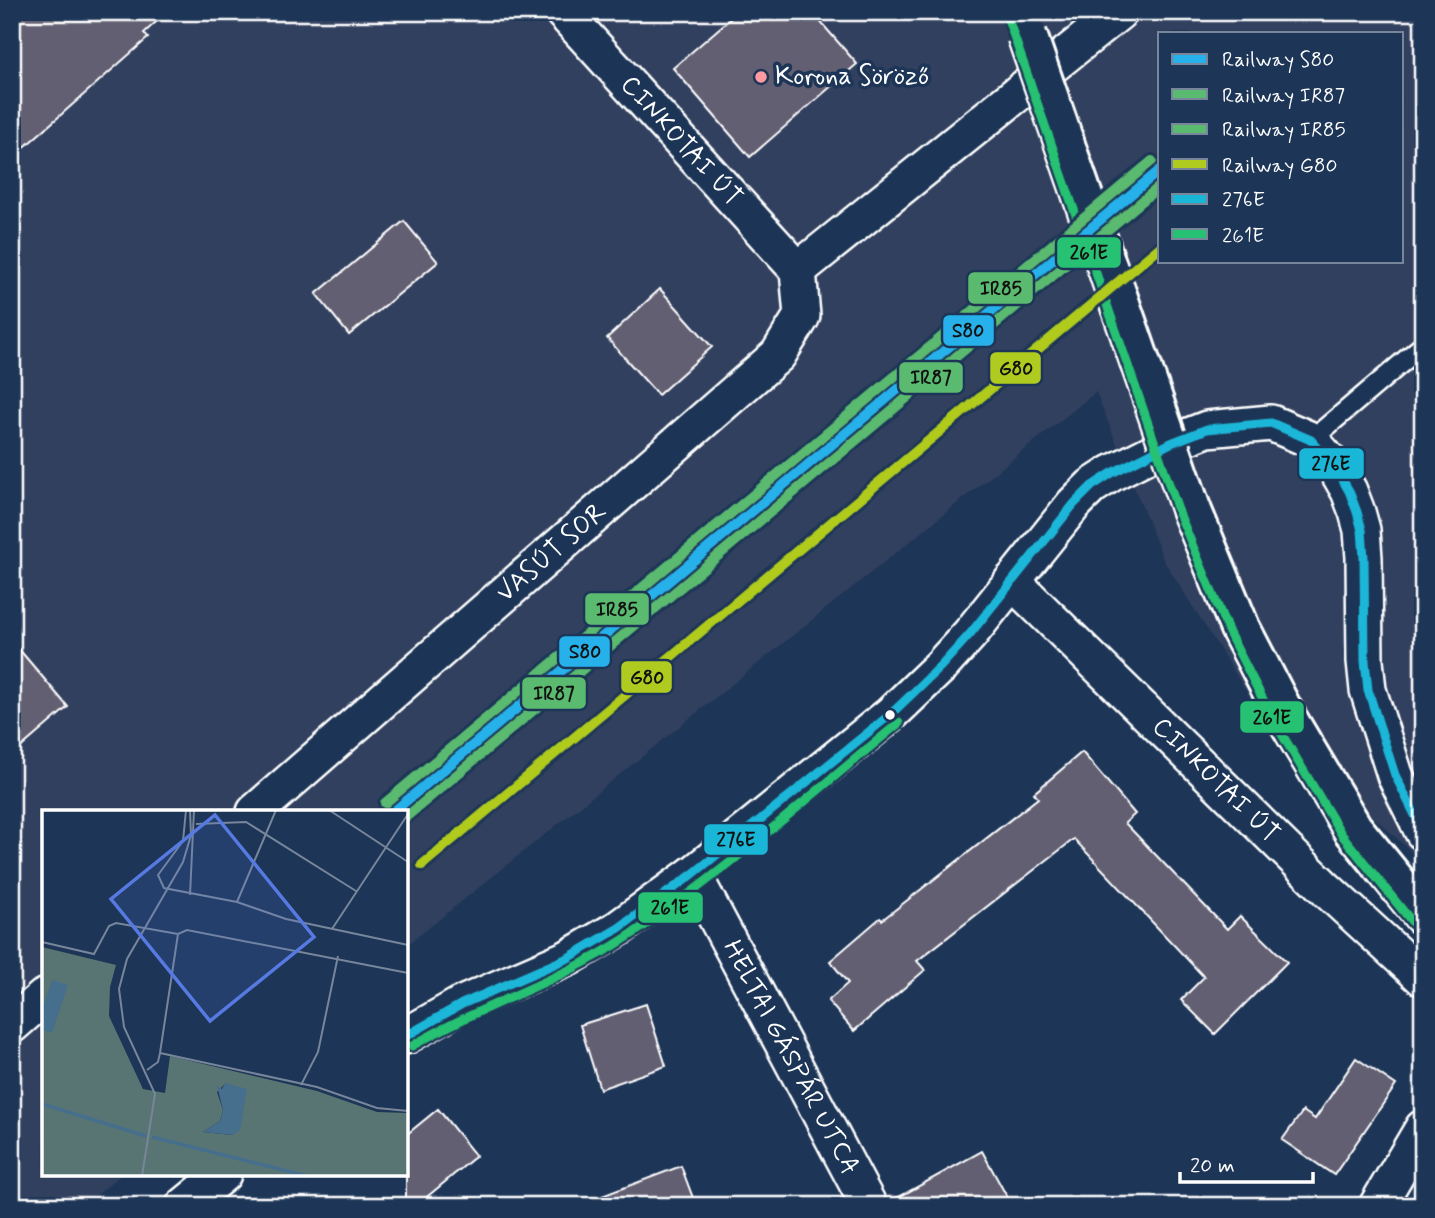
<svg xmlns="http://www.w3.org/2000/svg" width="1435" height="1218" font-family="Mynerve,sans-serif">
  <rect width="100%" height="100%" fill="#1d3557"/>
  <filter id="ink" filterUnits="userSpaceOnUse"><feTurbulence type="fractalNoise" baseFrequency=".0143" numOctaves="2"/><feDisplacementMap in="SourceGraphic" scale="14" xChannelSelector="R" yChannelSelector="G"/><feConvolveMatrix kernelMatrix="1 2 1 2 8 2 1 2 1" color-interpolation-filters="sRGB"/></filter>
  <g filter="url(#ink)">
    <path fill="#32415f" fill-rule="evenodd" d="M12,12H1423V862L1262,716L1164,561L1096,392L406,946V812H44V1174H122L83,1206H12ZM1160,33H1402V261H1160Z"/>
    <g fill="#635e72" stroke="#fff" stroke-width="2">
      <polygon points="12,12 167,12 144,33 148,38 12,158"/>
      <polygon points="738,12 812,12 857,64 750,157 673,68"/>
      <polygon points="404,221 438,262 349,335 316,294"/>
      <polygon points="660,289 712,347 658,395 607,338"/>
      <polygon points="12,641 68,707 12,755"/>
      <polygon points="1082,752 1135,814 1125,823 1227,929 1240,916 1287,962 1215,1034 1181,1000 1204,977 1074,839 917,961 925,970 854,1031 828,1001 848,983 830,961 880,918 882,920 1038,798 1034,793"/>
      <polygon points="646,1004 666,1066 600,1089 580,1025"/>
      <polygon points="1356,1058 1396,1085 1334,1175 1282,1140 1303,1111 1315,1119"/>
      <polygon points="438,1109 476,1156 416,1206 406,1206 406,1135"/>
      <polygon points="982,1151 1012,1206 889,1206 888,1203"/>
      <polygon points="681,1166 696,1206 587,1206 586,1202"/>
    </g>
    <g fill="none" stroke-linecap="round" stroke-linejoin="round">
      <defs>
        <polyline id="lane" points="1311,440 1423,345"/>
        <g id="street">
          <path id="s1" d="M563,12L798,270"/>
          <polyline points="798,270 1119,12"/>
          <path id="s2" d="M1012,581L1326,889L1423,978"/>
          <path id="s3" d="M255,812L778,355L802,316L798,270"/>
          <path id="s4" d="M693,874L869,1206"/>
          <polyline points="12,1025 44,997"/>
          <polyline points="406,1036 462,1004 568,958 619,928 693,874 891,714 941,666 970,634 1074,504 1092,486 1112,473 1171,443 1207,429 1271,423 1311,440 1337,470 1349,491 1357,512 1362,530 1364,558 1365,661 1368,690 1395,775 1423,832"/>
          <polyline points="184,1206 223,1174"/>
          <polyline points="1377,1206 1423,1128"/>
        </g>
        <polyline id="secondary" points="1191,509 1240,628 1285,715 1353,829 1423,915"/>
      </defs>
      <use href="#lane" stroke="#fff" stroke-width="23"/>
      <use href="#street" stroke="#fff" stroke-width="40"/>
      <use href="#secondary" stroke="#fff" stroke-width="44"/>
      <use href="#lane" stroke="#1d3557" stroke-width="18"/>
      <use href="#street" stroke="#1d3557" stroke-width="35"/>
      <use href="#secondary" stroke="#1d3557" stroke-width="38"/>
      <defs>
        <polyline id="secondary-bridge" points="1027,35 1191,509"/>
      </defs>
      <use href="#secondary-bridge" stroke="#fff" stroke-width="44" stroke-linecap="butt"/>
      <use href="#secondary-bridge" stroke="#1d3557" stroke-width="38"/>
      <defs>
        <polyline id="bus-1" points="406,1036 462,1004 568,958 619,928 693,874 891,714 941,666 970,634 1074,504 1092,486 1112,473 1171,443 1207,429 1271,423 1311,440 1337,470 1349,491 1357,512 1362,530 1364,558 1365,661 1368,690 1395,775 1423,831"/>
        <g id="bus-2">
          <polyline points="1007,16 1179,513 1229,633 1274,721 1342,835 1413,923"/>
          <path d="M412,1046C481,1005 559,982 626,938C723,875 809,796 899,723"/>
        </g>
      </defs>
      <use href="#bus-1" stroke="#1d3557" stroke-width="14"/>
      <use href="#bus-2" stroke="#1d3557" stroke-width="14"/>
      <use href="#bus-1" stroke="#1ab6d8" stroke-width="9"/>
      <use href="#bus-2" stroke="#26c172" stroke-width="9"/>
      <defs>
        <polyline id="rail-1" points="393,812 1160,170"/>
        <polyline id="rail-2" points="406,817 1160,186"/>
        <polyline id="rail-3" points="385,803 1152,161"/>
        <polyline id="rail-4" points="422,865 1160,247"/>
      </defs>
      <use href="#rail-1" stroke="#1d3557" stroke-width="16"/>
      <use href="#rail-2" stroke="#1d3557" stroke-width="16"/>
      <use href="#rail-3" stroke="#1d3557" stroke-width="16"/>
      <use href="#rail-4" stroke="#1d3557" stroke-width="16"/>
      <use href="#rail-1" stroke="#26b1eb" stroke-width="10"/>
      <use href="#rail-2" stroke="#5aba6f" stroke-width="10"/>
      <use href="#rail-3" stroke="#5aba6f" stroke-width="10"/>
      <use href="#rail-4" stroke="#b0cb1f" stroke-width="10"/>
    </g>
  </g>
  <circle fill="#ff9aa2" stroke="#1d3557" stroke-width="2.5" cx="761" cy="77" r="7"/>
  <circle fill="#fff" stroke="#1d3557" stroke-width="2.5" cx="890" cy="715" r="6"/>
  <g text-anchor="middle" dominant-baseline="central" stroke-width="7" stroke-linejoin="round" paint-order="stroke">
    <g font-size="26" fill="#fff" stroke="#1d3557" text-anchor="start">
      <text x="775" y="77">Korona Söröző</text>
    </g>
    <g font-size="26" fill="#fff" stroke="#1d3557">
      <text stroke="none"><textPath href="#s1" startOffset="175">CINKOTAI ÚT</textPath></text>
      <text stroke="none"><textPath href="#s3" startOffset="394">VASÚT SOR</textPath></text>
      <text stroke="none"><textPath href="#s2" startOffset="285">CINKOTAI ÚT</textPath></text>
      <text stroke="none"><textPath href="#s4" startOffset="208">HELTAI GÁSPÁR UTCA</textPath></text>
    </g>
  </g>
  <g transform="translate(42 810)">
    <rect width="366" height="366" fill="#1d3557"/>
    <path d="M0,137L74,155L68,177L67,206L101,279L123,283L128,246L275,281L335,302L366,303V366H0ZM183,274L202,286L198,313L191,325L161,322L178,311L181,300L175,282Z" fill="#587573" fill-rule="evenodd"/>
    <path d="M10,170L26,175L10,223L0,220V200ZM183,273L205,279L198,320L191,325L161,322L178,311L181,300L175,276L180,279Z" fill="#456f8d"/>
    <path fill="none" stroke="#456f8d" stroke-width="3.5" d="M0,294L104,326M110,327L265,366"/>
    <path fill="none" stroke="#77869a" stroke-width="2" d="M144,0L141,31L116,65L122,78L195,92L244,109L366,135M287,0L366,52M154,14L204,12L314,81M148,85L152,0M195,92L234,0M290,119L366,4M136,124L145,120L366,163M0,132L52,144L67,116L74,113L136,124M118,243L275,277L335,298L366,301M105,260L116,252L118,243L136,124M259,275L276,242L296,146M100,366L113,284L82,217L77,179L85,149L141,52L149,25L148,0"/>
    <path fill="#567ae2" fill-opacity="0.15" stroke="#567ae2" stroke-width="3.5" d="M173,5L272,127L168,211L69,89Z"/>
    <rect width="366" height="366" fill="none" stroke="#fff" stroke-width="3.5"/>
  </g>
  <g stroke="#1d3557" stroke-width="2.5">
    <rect x="1056" y="236" width="66" height="33" rx="7" fill="#26c172"/>
    <rect x="967" y="271" width="67" height="34" rx="7" fill="#5aba6f"/>
    <rect x="942" y="314" width="53" height="33" rx="7" fill="#26b1eb"/>
    <rect x="989" y="351" width="53" height="34" rx="7" fill="#b0cb1f"/>
    <rect x="898" y="361" width="66" height="33" rx="7" fill="#5aba6f"/>
    <rect x="1298" y="447" width="67" height="33" rx="7" fill="#1ab6d8"/>
    <rect x="584" y="592" width="66" height="34" rx="7" fill="#5aba6f"/>
    <rect x="558" y="635" width="53" height="33" rx="7" fill="#26b1eb"/>
    <rect x="620" y="660" width="53" height="34" rx="7" fill="#b0cb1f"/>
    <rect x="521" y="676" width="66" height="34" rx="7" fill="#5aba6f"/>
    <rect x="1239" y="700" width="66" height="34" rx="7" fill="#26c172"/>
    <rect x="703" y="823" width="66" height="33" rx="7" fill="#1ab6d8"/>
    <rect x="637" y="891" width="67" height="33" rx="7" fill="#26c172"/>
  </g>
  <g font-size="19" text-anchor="middle" font-weight="bold" fill="#111">
    <text x="1089" y="259">261E</text>
    <text x="1001" y="295">IR85</text>
    <text x="968" y="337">S80</text>
    <text x="1016" y="375">G80</text>
    <text x="931" y="384">IR87</text>
    <text x="1331" y="470">276E</text>
    <text x="617" y="616">IR85</text>
    <text x="585" y="658">S80</text>
    <text x="647" y="684">G80</text>
    <text x="554" y="700">IR87</text>
    <text x="1272" y="724">261E</text>
    <text x="736" y="846">276E</text>
    <text x="670" y="914">261E</text>
  </g>
  <rect width="1435" height="1218" fill="none" stroke="#1d3557" stroke-width="42"/>
  <rect x="21" y="21" width="1393" height="1176" fill="none" stroke="#fff" stroke-width="2.5" filter="url(#ink)"/>
  <rect x="1158" y="32" width="245" height="231" fill="#1d3557" stroke="#77869a" stroke-width="2"/>
  <rect x="1172" y="54" width="35" height="10" fill="#26b1eb" stroke="#77869a" stroke-width="2"/>
  <text x="1222" y="66" font-size="21" fill="#ffffff">Railway S80</text>
  <rect x="1172" y="89" width="35" height="10" fill="#5aba6f" stroke="#77869a" stroke-width="2"/>
  <text x="1222" y="102" font-size="21" fill="#ffffff">Railway IR87</text>
  <rect x="1172" y="124" width="35" height="10" fill="#5aba6f" stroke="#77869a" stroke-width="2"/>
  <text x="1222" y="136" font-size="21" fill="#ffffff">Railway IR85</text>
  <rect x="1172" y="159" width="35" height="10" fill="#b0cb1f" stroke="#77869a" stroke-width="2"/>
  <text x="1222" y="172" font-size="21" fill="#ffffff">Railway G80</text>
  <rect x="1172" y="194" width="35" height="10" fill="#1ab6d8" stroke="#77869a" stroke-width="2"/>
  <text x="1222" y="206" font-size="21" fill="#ffffff">276E</text>
  <rect x="1172" y="229" width="35" height="10" fill="#26c172" stroke="#77869a" stroke-width="2"/>
  <text x="1222" y="242" font-size="21" fill="#ffffff">261E</text>
  <path d="M1180 1172v10h133v-10" fill="none" stroke="#ffffff" stroke-width="3.5"/>
  <text x="1190" y="1172" font-size="21" fill="#ffffff" stroke="#1d3557" stroke-width="5" paint-order="stroke">20 m</text>
</svg>
